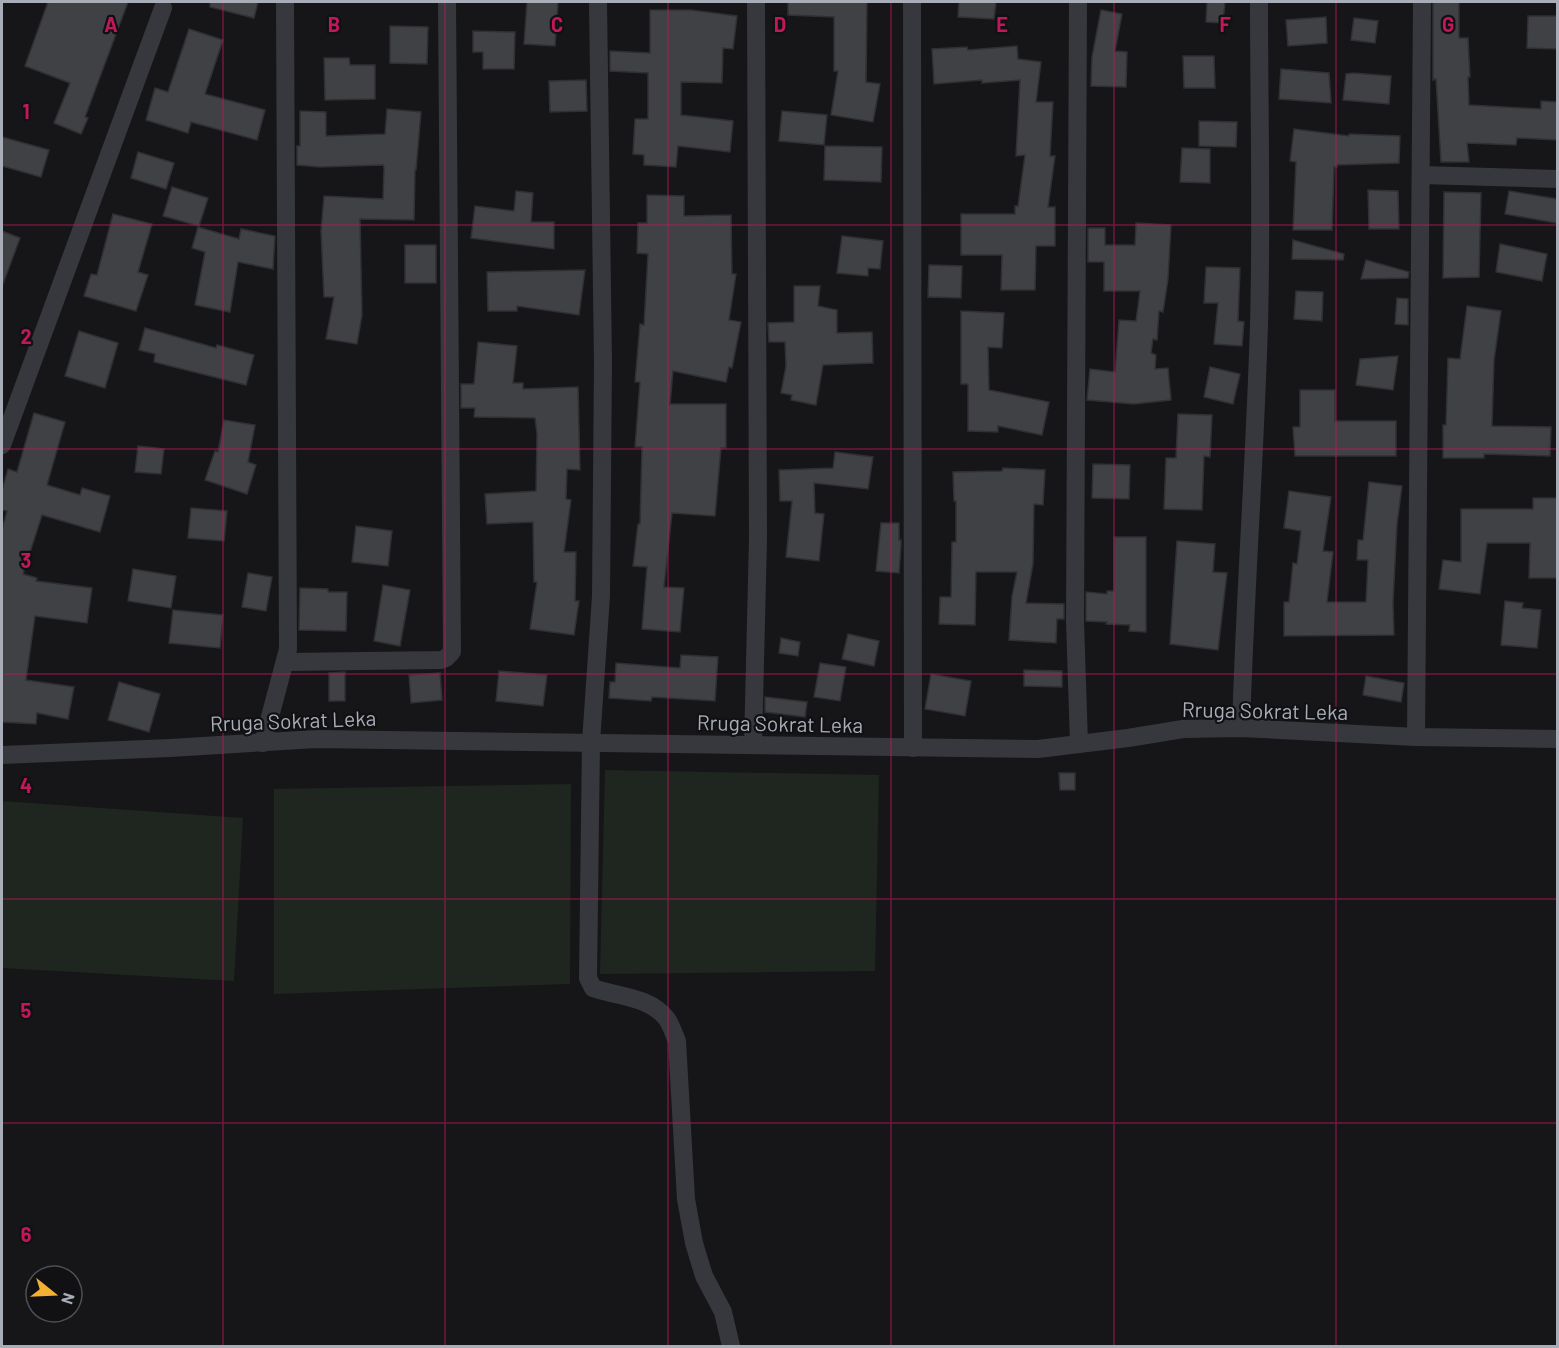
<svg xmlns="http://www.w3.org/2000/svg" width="1559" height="1348" font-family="Barlow,sans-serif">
  <rect width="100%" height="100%" fill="#161618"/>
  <g fill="#1e261f">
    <polygon points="605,770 879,775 875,971 600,974"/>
    <polygon points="571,784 570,984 274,994 274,789"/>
    <polygon points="2,801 243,818 234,981 2,968"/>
  </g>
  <g fill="#404145" stroke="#303034" stroke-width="1.5">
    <polygon points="48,2 128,2 85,117 88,118 81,134 54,123 70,83 25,66"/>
    <polygon points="210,2 258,2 254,18 210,7"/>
    <polygon points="527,2 558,2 555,46 524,44"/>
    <polygon points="788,2 867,2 866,82 880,84 873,122 831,115 838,71 834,71 834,17 788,15"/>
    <polygon points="959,2 996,2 994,19 958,17"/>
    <polygon points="1207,2 1225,2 1223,23 1206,22"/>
    <polygon points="1433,2 1459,2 1459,38 1468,38 1470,77 1468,77 1469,105 1541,109 1541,101 1557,102 1557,140 1517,138 1516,145 1467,143 1469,162 1441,162 1436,79 1433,80"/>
    <polygon points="650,10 691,10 737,16 733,49 723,48 722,83 681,82 681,115 733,121 730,152 678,146 676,167 644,165 644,155 633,154 635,119 648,119 648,73 610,71 610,51 650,53"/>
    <polygon points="1101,10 1122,14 1115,51 1127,52 1126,87 1091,86 1092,57"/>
    <polygon points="1528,16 1557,16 1557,49 1527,48"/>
    <polygon points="1326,17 1327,43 1288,46 1286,20"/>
    <polygon points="1354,18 1378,21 1375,43 1351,40"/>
    <polygon points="390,26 428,27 427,64 390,63"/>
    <polygon points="189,29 223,40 205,94 265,110 257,140 191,122 188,133 146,120 155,88 168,92"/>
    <polygon points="473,31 515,32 514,69 483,69 483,52 473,52"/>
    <polygon points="1017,46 1018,59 1041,62 1036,102 1053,102 1050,156 1055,156 1048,207 1055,207 1055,246 1036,246 1035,290 1001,290 1002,255 961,255 961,214 1015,214 1015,206 1018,206 1025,155 1016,156 1020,80 982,83 982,80 934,84 932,49 967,47 968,50"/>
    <polygon points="1183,56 1214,56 1215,88 1184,88"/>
    <polygon points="324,58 349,58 350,65 375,65 375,99 325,100"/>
    <polygon points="1281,69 1329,73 1331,103 1279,99"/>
    <polygon points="1353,73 1391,76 1389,104 1343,100 1346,74"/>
    <polygon points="586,80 587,111 550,112 549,81"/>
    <polygon points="387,109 421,112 416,170 415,170 414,220 360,219 362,315 357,344 326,339 334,297 324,297 321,231 324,196 383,199 384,168 383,165 320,167 297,165 297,146 300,146 300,111 326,112 326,136 385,134"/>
    <polygon points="782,111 827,115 824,145 779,141"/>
    <polygon points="1199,121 1237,122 1236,147 1199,146"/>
    <polygon points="1294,129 1349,136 1349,134 1400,136 1399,163 1337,165 1337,167 1334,167 1332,230 1293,230 1296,162 1290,161"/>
    <polygon points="2,137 49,150 41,177 2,166"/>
    <polygon points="825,146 882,147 881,182 824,180"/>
    <polygon points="1182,148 1210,149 1210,183 1180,182"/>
    <polygon points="138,152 174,163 166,189 131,178"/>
    <polygon points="172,187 208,198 199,226 163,216"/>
    <polygon points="1368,190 1398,191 1399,229 1369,229"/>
    <polygon points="516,191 533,193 531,222 554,222 554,249 471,238 475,206 514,211"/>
    <polygon points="1509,191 1557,199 1557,223 1505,214"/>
    <polygon points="1444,192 1481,193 1479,277 1443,278"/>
    <polygon points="647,195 684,196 684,216 731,215 732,274 736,274 729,320 741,322 732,368 729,367 726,382 673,371 670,404 726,404 726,448 721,448 715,516 672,513 664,587 684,588 680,632 642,629 647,567 633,566 638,524 640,524 642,447 635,447 640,382 635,382 640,324 644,325 648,254 637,253 638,223 647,223"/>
    <polygon points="113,214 152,224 138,272 148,275 136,311 84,296 91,274 97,275"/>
    <polygon points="1136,223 1171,225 1168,279 1163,312 1159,311 1157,340 1153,339 1151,353 1156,355 1155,369 1168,368 1171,400 1134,404 1087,400 1090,369 1115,372 1119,320 1136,321 1140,291 1104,291 1104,262 1088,262 1088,228 1105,228 1105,245 1135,245"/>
    <polygon points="198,227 239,239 241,229 275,236 273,269 238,262 230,312 195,305 205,252 192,248"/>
    <polygon points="2,231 20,238 3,284 2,283"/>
    <polygon points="842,236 883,241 880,269 868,268 868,276 837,273"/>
    <polygon points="1293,240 1344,254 1343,260 1292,259"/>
    <polygon points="1500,244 1547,254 1542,281 1496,272"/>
    <rect x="405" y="245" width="31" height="38"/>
    <polygon points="1366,260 1409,272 1408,278 1361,279"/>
    <polygon points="929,265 962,266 961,298 928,297"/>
    <polygon points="1206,267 1240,268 1238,321 1244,322 1242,346 1214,344 1218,303 1204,303"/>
    <polygon points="585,270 579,315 517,306 517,311 488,311 487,272"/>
    <polygon points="794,286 820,286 818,306 837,310 837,333 872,332 873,363 823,365 816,405 791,400 792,395 781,393 786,366 785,342 769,342 768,323 794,322"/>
    <polygon points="1296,291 1323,292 1322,321 1294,319"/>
    <polygon points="1397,298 1408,299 1408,325 1395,324"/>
    <polygon points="1467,306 1501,311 1494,360 1492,426 1551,427 1550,456 1484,454 1484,458 1443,458 1443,425 1446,425 1448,358 1460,359"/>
    <polygon points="961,311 1004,313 1002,348 988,347 989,390 1049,402 1042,435 998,426 998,432 968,431 968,384 961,384"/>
    <polygon points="145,328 216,348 217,345 254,355 246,385 154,362 155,354 139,350"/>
    <polygon points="79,331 118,343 105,388 65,376"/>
    <polygon points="478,342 517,346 513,383 523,383 523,389 578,387 580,470 567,469 566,499 571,500 564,552 576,552 575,601 579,601 574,635 530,629 537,582 534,582 533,522 487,524 485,494 536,491 537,434 535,418 474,417 475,408 461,408 461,384 474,384"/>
    <polygon points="1398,356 1393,390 1356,385 1360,359"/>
    <polygon points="1210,367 1240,374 1233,404 1204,397"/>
    <polygon points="1300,390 1335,390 1335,421 1396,421 1396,456 1295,456 1293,427 1300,427"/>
    <polygon points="34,413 65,422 47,485 80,495 82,488 110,496 100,532 42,515 23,574 37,578 36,581 92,588 87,623 35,616 26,680 74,687 68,719 37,713 36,724 2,722 2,529 7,511 2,510 2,490 8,469 17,472"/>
    <polygon points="1178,414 1212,415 1210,457 1204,456 1202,510 1164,509 1166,458 1176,458"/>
    <polygon points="224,420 255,425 248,462 256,465 247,494 205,480 215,451 218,452"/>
    <polygon points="138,446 164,449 161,474 135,472"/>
    <polygon points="835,452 873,457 868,489 814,483 815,513 824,514 819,561 786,557 792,501 780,501 779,470 833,468"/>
    <polygon points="1093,464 1130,465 1129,499 1092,498"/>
    <polygon points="1003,468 1045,470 1043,505 1034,504 1033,564 1026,603 1064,604 1064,619 1057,619 1056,643 1009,640 1012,596 1017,572 976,572 975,625 939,624 940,597 951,597 952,542 956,542 956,501 954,501 953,472 1002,471"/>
    <polygon points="1369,482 1402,486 1397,524 1393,602 1394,635 1284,636 1284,602 1289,602 1293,563 1297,564 1301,531 1284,528 1289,491 1331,497 1323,551 1333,552 1327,602 1366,602 1368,560 1357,560 1358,540 1363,540"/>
    <polygon points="1533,498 1557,498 1557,578 1529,578 1530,543 1487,543 1480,594 1439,589 1443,560 1461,562 1461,509 1533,509"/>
    <polygon points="191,508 227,511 224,541 188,538"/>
    <polygon points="881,523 899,523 899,540 901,540 901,545 899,573 876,571"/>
    <polygon points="356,526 392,531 388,566 352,562"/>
    <polygon points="1114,537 1146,537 1146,632 1129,631 1130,625 1106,624 1107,622 1086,621 1086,592 1107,594 1107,591 1114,591"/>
    <polygon points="1177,541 1215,544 1213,572 1227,573 1218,650 1170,644"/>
    <polygon points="133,569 176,576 171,608 128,601"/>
    <polygon points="248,573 272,577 266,611 242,607"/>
    <polygon points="383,585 410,590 400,646 374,641"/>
    <polygon points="300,588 328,589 328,592 347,592 346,631 299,630"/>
    <polygon points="1505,601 1523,603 1522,608 1541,610 1537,648 1501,645"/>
    <polygon points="173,610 223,615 220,648 169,643"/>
    <polygon points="848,634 879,641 874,666 842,659"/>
    <polygon points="781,638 800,642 798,656 779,653"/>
    <polygon points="681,655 718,657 715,701 652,697 651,701 609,698 610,682 615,682 616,663 680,668"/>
    <polygon points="820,663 846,667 840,701 814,697"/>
    <polygon points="1024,670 1062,671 1062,687 1024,686"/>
    <polygon points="499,671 547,675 543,706 496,701"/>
    <polygon points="345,672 345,701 329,701 329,673"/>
    <polygon points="440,673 442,700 411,703 409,675"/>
    <polygon points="931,674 971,681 965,716 925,709"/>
    <polygon points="1366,676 1404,683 1401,702 1363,695"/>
    <polygon points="119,682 160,694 149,732 108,720"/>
    <polygon points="765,697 807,702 805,717 765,712"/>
    <polygon points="1059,773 1075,773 1075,790 1060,790"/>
  </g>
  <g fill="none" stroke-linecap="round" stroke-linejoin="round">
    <g stroke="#37383d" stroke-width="18">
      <path d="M598,2L603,362L601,596L591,742L588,978L593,988C618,997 649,996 667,1019C671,1025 674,1034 677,1041L686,1199L694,1243L704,1276L723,1312L731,1346"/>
      <polyline points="912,2 913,748"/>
      <polyline points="1078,2 1075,621 1079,744"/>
      <polyline points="1421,175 1558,179"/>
      <polyline points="2,445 163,8"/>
      <polyline points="286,662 441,660 446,658 452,652 447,2"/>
      <path d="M1241,728C1245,593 1255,459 1259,324C1262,217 1259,109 1259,2"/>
      <polyline points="1416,737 1422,2"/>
      <polyline points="263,743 288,649 285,2"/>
      <polyline points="753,745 758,538 756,2"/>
      <polyline points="2,755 170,748 316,739 1038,749 1128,738 1183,729 1241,728 1416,737 1558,739"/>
    </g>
  </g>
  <path fill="none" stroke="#c2185b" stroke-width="1.5" stroke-opacity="0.55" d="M223,2V1346M445,2V1346M668,2V1346M891,2V1346M1114,2V1346M1336,2V1346M2,225H1558M2,449H1558M2,674H1558M2,899H1558M2,1123H1558"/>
  <g text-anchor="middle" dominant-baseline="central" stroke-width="4.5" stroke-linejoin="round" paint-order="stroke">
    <g font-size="21" fill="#a8adb8" stroke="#111113">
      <text transform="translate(1265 710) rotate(1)">Rruga Sokrat Leka</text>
      <text transform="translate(293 720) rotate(-2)">Rruga Sokrat Leka</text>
      <text transform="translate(780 723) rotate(1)">Rruga Sokrat Leka</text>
    </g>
  </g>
  <g font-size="20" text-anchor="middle" font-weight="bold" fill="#c2185b" stroke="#111113" stroke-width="4.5" stroke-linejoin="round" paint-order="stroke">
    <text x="111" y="32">A</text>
    <text x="334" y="32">B</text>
    <text x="557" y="32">C</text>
    <text x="780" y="32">D</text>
    <text x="1002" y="32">E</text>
    <text x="1225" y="32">F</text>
    <text x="1448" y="32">G</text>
    <text x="26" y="119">1</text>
    <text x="26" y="344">2</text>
    <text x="26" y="568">3</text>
    <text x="26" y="793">4</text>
    <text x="26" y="1018">5</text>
    <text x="26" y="1242">6</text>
  </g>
  <rect width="1559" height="1348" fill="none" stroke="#a8adb8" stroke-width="6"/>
  <g transform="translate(54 1294) rotate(108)"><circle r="28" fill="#111113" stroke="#4d4f55" stroke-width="1.5"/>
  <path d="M0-4.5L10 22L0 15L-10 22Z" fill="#f2b134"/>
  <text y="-9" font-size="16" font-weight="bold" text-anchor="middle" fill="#a8adb8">N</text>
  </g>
</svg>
